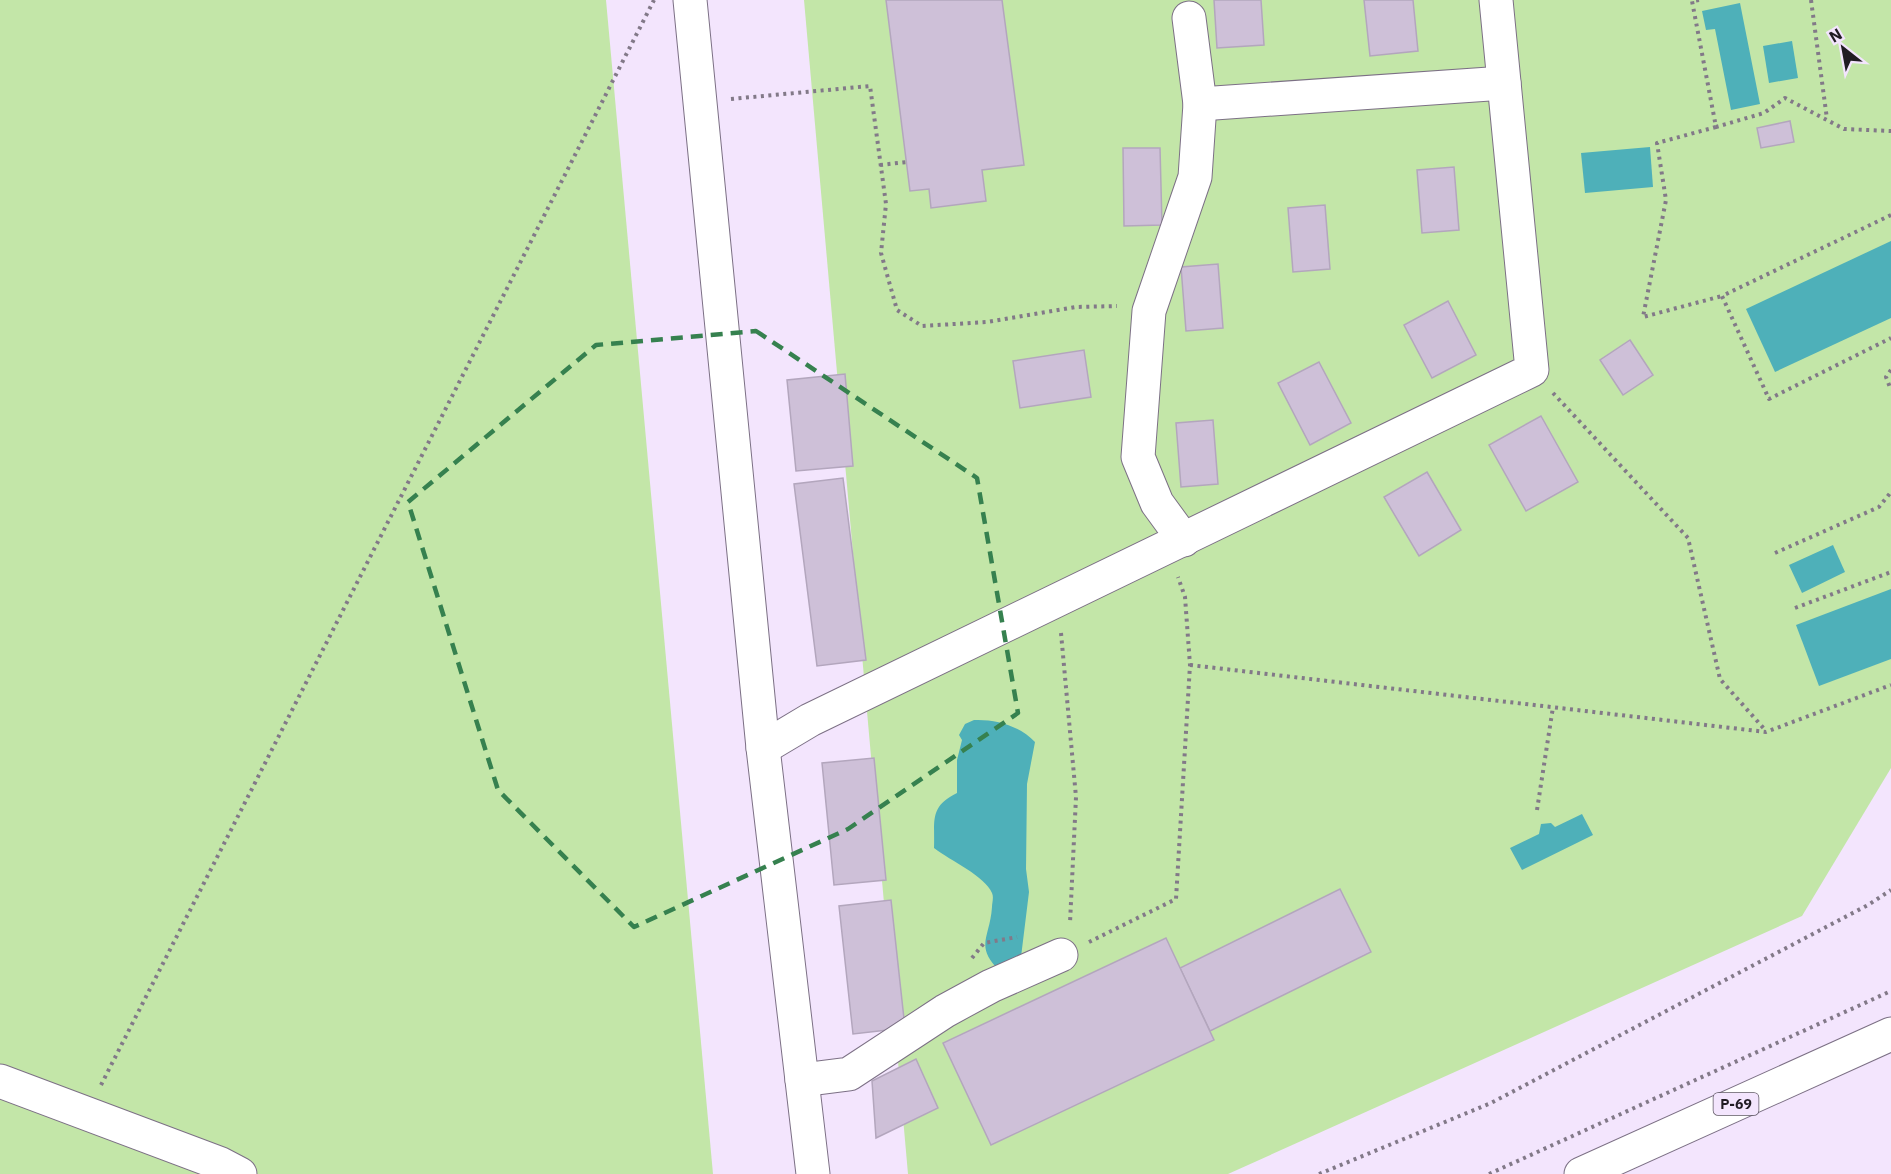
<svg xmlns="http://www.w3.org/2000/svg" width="1891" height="1174" font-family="'IBM Plex Sans',sans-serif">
  <rect width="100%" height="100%" fill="#f3e5fd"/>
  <g fill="#c3e6a8">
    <polygon points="0,0 606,0 713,1174 0,1174"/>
    <polygon points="804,0 1891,0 1891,768 1802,916 1228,1174 908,1174"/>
  </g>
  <g fill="#4eb0b9">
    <polygon points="1740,3 1760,104 1731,110 1715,29 1706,30 1702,11"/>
    <polygon points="1792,41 1798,78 1769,83 1763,46"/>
    <polygon points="1650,147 1653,187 1585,193 1581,153"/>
    <polygon points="1891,241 1891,318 1775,372 1746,309"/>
    <polygon points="1833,545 1845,572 1802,593 1789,565"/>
    <polygon points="1891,589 1891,659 1819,686 1796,625"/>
    <path d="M974,720C996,719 1020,726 1035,742L1027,784L1026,869L1029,892L1021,957L1000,971C974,946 990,938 992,907C992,903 994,897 992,893C985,876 951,861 934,848C935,820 929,807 957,793V760L962,740L959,735L965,724Z"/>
    <polygon points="1582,814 1593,835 1522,870 1510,848 1539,834 1541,824 1551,823 1555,827"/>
  </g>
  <g fill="#cec0d8" stroke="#b3a6bd" stroke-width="1.5">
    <polygon points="886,0 1002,0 1024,165 982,170 986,201 931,208 929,189 910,191"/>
    <polygon points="1214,0 1261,0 1264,45 1217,48"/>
    <polygon points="1364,0 1413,0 1418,51 1370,56"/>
    <polygon points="1790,121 1794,142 1761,148 1757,128"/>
    <polygon points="1123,148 1160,148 1162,225 1124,226"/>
    <polygon points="1454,167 1459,230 1422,233 1417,170"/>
    <polygon points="1325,205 1330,269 1293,272 1288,208"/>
    <polygon points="1218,264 1223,328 1186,331 1181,267"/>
    <polygon points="1448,301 1476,355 1432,378 1404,325"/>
    <polygon points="1630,340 1653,375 1623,395 1600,360"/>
    <polygon points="1084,350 1091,397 1020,408 1013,361"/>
    <polygon points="1319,362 1351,423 1310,445 1278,383"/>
    <polygon points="845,374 853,466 796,471 787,380"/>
    <polygon points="1541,416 1578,482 1526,511 1489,445"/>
    <polygon points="1213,420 1218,484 1181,487 1176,423"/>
    <polygon points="1427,472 1461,530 1419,556 1384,497"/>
    <polygon points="843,478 866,660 817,666 794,484"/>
    <polygon points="874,758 886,880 834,885 822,763"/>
    <polygon points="1340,889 1371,952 1210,1031 1180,968"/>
    <polygon points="891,900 905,1028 853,1034 839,906"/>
    <polygon points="1166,938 1214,1040 991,1145 943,1043"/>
    <polygon points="916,1059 938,1108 876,1138 872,1081"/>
  </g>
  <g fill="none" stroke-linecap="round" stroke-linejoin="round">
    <defs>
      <g id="minor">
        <polyline points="690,0 763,748 813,1174"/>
        <polyline points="1200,104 1504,83"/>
        <polyline points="1184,540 1157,503 1138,457 1149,311 1195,177 1200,104 1189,18"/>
        <polyline points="763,748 810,720 1532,370 1496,0"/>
        <polyline points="802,1080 849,1074 945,1011 991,986 1061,955"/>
        <polyline points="0,1081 221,1164 240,1174"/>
      </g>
      <polyline id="major" points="1581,1174 1891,1034"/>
    </defs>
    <use href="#minor" stroke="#7c7085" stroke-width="35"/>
    <use href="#major" stroke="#7c7085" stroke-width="35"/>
    <g stroke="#827988" stroke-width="4" stroke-dasharray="3 4.5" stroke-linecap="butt">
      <polyline points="1699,0 1692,1 1716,127 1764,113 1785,98 1844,129 1891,131"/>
      <polyline points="1811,0 1827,119"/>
      <polyline points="731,99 870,86 886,204 881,253 897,310 922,326 987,322 1076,307 1117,306"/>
      <polyline points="1716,127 1657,143 1666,200 1643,317 1722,296"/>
      <polyline points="880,165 907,162"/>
      <polyline points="1891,215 1722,296 1769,399 1891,338"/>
      <polyline points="1891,370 1886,377 1891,390"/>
      <polyline points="1553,393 1688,538 1720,679 1766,731"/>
      <polyline points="1775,553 1879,507 1891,492"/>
      <polyline points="1795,608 1891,572"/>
      <polyline points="1061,633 1076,797 1070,923"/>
      <polyline points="1190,665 1766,732 1891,685"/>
      <polyline points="1537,810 1553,707"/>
      <polyline points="1089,942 1176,899 1190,665 1185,597 1178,577"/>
      <polyline points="972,958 984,943 1017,937"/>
      <polyline points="101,1085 654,0"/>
      <polyline points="1319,1174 1491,1103 1868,905 1891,890"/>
      <polyline points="1489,1174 1891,991"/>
    </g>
    <use href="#minor" stroke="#fff" stroke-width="33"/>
    <use href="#major" stroke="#fff" stroke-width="33"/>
  </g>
  <path fill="none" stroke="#36814f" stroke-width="4.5" stroke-dasharray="12 8" stroke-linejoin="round" d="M756,331L977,478L1018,713L848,829L634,927L498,790L408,502L596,345Z"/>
  <g text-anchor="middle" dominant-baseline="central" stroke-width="6" stroke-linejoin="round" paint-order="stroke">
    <rect fill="#f3e5fd" stroke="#5f5864" stroke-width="1.5" x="1713.5" y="1093" width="45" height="22" rx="4.5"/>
    <g font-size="14" font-weight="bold" fill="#201b23">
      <text x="1736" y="1104">Р-69</text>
    </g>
  </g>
  <g transform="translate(1843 48) rotate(329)" stroke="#f3e5fd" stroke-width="4.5" paint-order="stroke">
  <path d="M0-4.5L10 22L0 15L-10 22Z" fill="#201b23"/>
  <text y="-9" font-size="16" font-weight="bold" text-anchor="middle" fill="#201b23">N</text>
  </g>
</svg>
